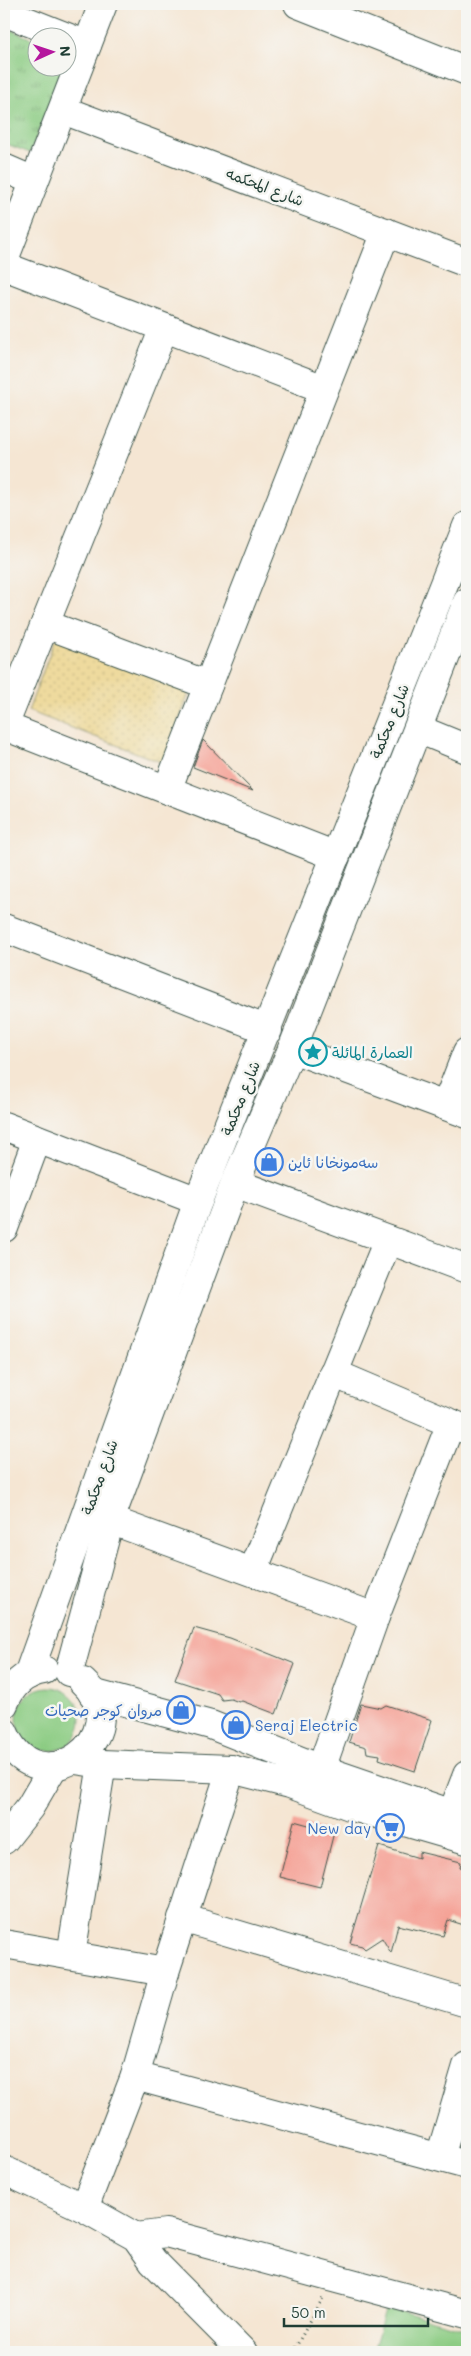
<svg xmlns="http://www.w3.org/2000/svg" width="471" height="2356" font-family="Mali,'Playpen Sans Arabic',sans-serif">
  <defs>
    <pattern id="grass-tufts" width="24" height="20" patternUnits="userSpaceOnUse" patternTransform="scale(1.25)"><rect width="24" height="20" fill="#8ccc83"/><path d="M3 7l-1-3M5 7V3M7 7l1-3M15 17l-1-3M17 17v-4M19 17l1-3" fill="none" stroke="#72a76c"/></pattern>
    <pattern id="sand-dots" width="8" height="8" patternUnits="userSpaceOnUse" patternTransform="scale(1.25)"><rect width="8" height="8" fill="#eeda9e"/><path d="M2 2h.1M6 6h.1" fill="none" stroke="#ccbc89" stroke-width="1.8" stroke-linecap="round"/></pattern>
  </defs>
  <rect width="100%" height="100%" fill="#f6f6f2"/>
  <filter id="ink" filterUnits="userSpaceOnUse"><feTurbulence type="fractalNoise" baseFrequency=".02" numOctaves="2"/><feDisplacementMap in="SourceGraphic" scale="10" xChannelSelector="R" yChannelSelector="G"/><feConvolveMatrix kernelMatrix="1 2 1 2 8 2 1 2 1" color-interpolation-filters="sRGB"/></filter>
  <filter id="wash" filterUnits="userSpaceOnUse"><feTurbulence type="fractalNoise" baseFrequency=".0096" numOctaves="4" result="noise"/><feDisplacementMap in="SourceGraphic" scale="20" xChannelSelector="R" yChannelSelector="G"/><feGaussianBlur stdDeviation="1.12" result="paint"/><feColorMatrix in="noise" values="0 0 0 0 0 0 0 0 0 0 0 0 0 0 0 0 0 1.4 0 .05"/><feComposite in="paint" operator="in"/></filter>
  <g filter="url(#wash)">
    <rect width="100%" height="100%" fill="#f5e6d3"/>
    <polygon fill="url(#grass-tufts)" stroke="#56845c" points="4,27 37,41 38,68 64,68 30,153 4,143"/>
    <polygon fill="url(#sand-dots)" stroke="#868c69" points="56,637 191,688 163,763 28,711"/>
    <g fill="#8ccc83" stroke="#56845c">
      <circle cx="49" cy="1719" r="32"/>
      <polygon points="386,2307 465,2329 459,2352 373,2352"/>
    </g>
    <g id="blocks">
      <g fill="#f5a296">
        <polygon points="203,740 253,791 193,767"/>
        <polygon points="194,1628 230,1638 295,1664 276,1714 242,1701 239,1702 231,1699 222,1700 218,1694 175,1680"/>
        <polygon points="361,1704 381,1708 386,1705 432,1720 415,1771 379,1759 380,1755 367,1753 366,1747 349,1742"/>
        <polygon points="294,1821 334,1832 320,1887 280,1877"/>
        <polygon points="379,1846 419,1858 419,1852 461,1862 460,1867 467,1869 467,1926 448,1920 443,1936 398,1925 391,1953 382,1938 365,1949 362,1946 350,1943"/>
      </g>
    </g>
  </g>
  <g filter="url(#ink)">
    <use href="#blocks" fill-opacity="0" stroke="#3f564c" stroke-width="1"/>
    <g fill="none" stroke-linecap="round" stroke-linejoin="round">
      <defs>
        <g id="minor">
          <polyline points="298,4 467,71"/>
          <polyline points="4,12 87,45"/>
          <polyline points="63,110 467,263"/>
          <polyline points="4,168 34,181"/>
          <polyline points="4,260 103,4"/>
          <polyline points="4,266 324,389"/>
          <polyline points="45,624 208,685"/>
          <polyline points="4,726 164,328"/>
          <polyline points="4,726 336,856"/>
          <polyline points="418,729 467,749"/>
          <polyline points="167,790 386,232"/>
          <polyline points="4,928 268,1030"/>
          <polyline points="292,1049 467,1114"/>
          <polyline points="446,1106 467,1052"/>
          <polyline points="4,1126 198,1201"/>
          <polyline points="235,1183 467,1269"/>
          <polyline points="4,1228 37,1139"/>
          <polyline points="333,1373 467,1430"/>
          <polyline points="110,1520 375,1617"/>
          <polyline points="253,1571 388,1240"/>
          <polyline points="321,1769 375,1617 451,1423"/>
          <polyline points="452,1814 467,1775"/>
          <polyline points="182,1918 467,2003"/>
          <polyline points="4,1944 165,1972"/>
          <polyline points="71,1955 102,1764"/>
          <polyline points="135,2076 467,2165"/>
          <polyline points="440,2157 467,2066"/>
          <polyline points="4,2170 84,2208 136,2237 153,2261 243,2352"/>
          <polyline points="84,2208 135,2076 165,1972 231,1769"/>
          <polyline points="136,2237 166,2233 467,2314"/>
        </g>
        <g id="major">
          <polyline points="69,1672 110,1520 235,1183 292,1049 467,602"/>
          <polyline points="28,1675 198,1201 467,526"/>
          <polyline points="92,1693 211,1725 321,1769 467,1819"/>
          <path d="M4,1704C11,1686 24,1673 44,1670"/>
          <path d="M4,1732C37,1812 140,1734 83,1682"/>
          <polyline points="75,1760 102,1764 231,1769 290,1784 350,1806 467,1840"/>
          <polyline points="4,1840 30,1807 54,1766"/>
        </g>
      </defs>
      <use href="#minor" stroke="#3f564c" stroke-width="30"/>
      <use href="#major" stroke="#3f564c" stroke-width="30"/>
      <polyline stroke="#3f564c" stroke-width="3" stroke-dasharray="1 4" stroke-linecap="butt" points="293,2352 323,2298"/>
      <use href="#minor" stroke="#fff" stroke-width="28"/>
      <use href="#major" stroke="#fff" stroke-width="28"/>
    </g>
  </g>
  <defs>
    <symbol id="sight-ring" viewBox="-11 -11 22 22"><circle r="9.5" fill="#f6f6f2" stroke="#0f9aa8" stroke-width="1.5"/><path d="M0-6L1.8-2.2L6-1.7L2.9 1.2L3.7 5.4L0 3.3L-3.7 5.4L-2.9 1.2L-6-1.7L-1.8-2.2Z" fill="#0f9aa8"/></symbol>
    <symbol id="shop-ring" viewBox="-11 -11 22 22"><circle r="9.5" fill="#f6f6f2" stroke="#3f7fe0" stroke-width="1.5"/><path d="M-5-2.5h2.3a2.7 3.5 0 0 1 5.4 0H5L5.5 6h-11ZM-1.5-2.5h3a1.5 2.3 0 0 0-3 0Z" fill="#3f7fe0"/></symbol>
    <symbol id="supermarket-ring" viewBox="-11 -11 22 22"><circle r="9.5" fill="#f6f6f2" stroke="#3f7fe0" stroke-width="1.5"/><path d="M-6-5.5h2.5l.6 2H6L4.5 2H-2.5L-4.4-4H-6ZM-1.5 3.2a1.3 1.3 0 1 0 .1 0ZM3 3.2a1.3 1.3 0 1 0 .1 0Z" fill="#3f7fe0"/></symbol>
  </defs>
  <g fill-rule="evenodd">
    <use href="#sight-ring" x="297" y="1036" width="32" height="32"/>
    <use href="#shop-ring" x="253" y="1146" width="32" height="32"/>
    <use href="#shop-ring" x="165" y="1694" width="32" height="32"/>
    <use href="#shop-ring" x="220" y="1709" width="32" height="32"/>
    <use href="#supermarket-ring" x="374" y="1812" width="32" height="32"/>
  </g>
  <g text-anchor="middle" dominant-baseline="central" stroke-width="5" stroke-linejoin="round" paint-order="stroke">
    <g font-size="15" fill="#1f3d34" stroke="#f6f6f2">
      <text transform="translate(265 186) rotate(21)">شارع المحكمه</text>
      <text transform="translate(389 721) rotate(-68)">شارع محكمة</text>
      <text transform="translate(240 1098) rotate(-68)">شارع محكمة</text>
      <text transform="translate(99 1477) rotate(-70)">شارع محكمة</text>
    </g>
    <g font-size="15" fill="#0d838f" stroke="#f6f6f2" text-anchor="start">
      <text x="332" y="1052">العمارة المائلة</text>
    </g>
    <g font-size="15" fill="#366cbe" stroke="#f6f6f2" text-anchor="start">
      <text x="288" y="1162">سەمونخانا ئاین</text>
      <text x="162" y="1710" text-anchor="end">مروان كوجر صحيات</text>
      <text x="255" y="1725">Seraj Electric</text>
      <text x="371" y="1828" text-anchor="end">New day</text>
    </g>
  </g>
  <rect width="471" height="2356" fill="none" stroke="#f6f6f2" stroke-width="20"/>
  <g transform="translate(52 52) rotate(87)"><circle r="24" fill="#f6f6f2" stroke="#a0aca6"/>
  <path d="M0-4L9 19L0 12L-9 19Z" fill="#b5179e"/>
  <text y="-8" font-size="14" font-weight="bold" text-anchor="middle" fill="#1f3d34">N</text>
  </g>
  <path d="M284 2318v8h144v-8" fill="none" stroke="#1f3d34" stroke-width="2.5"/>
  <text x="291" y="2318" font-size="15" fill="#1f3d34" stroke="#f6f6f2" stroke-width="4" paint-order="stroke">50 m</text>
</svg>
